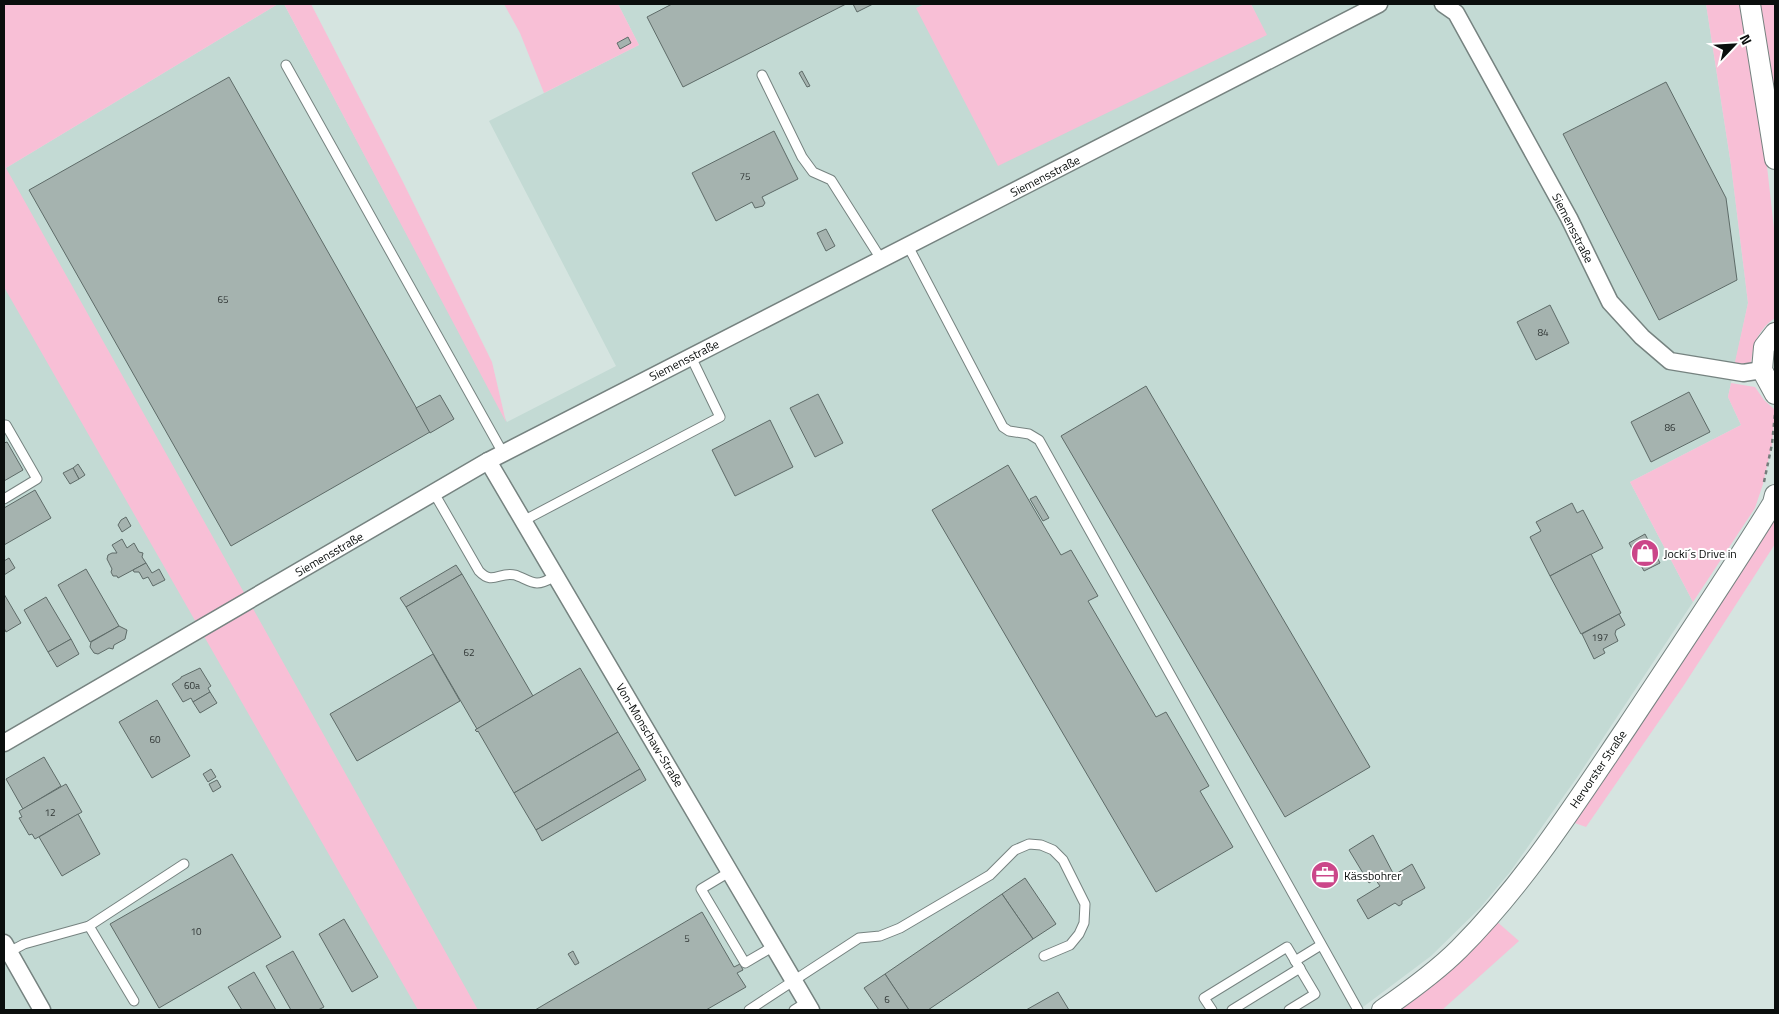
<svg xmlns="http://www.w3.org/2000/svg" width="1779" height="1014" font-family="'Titillium Web',sans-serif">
  <rect width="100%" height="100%" fill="#d5e4e0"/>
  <polygon fill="#c3dad4" points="278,4 284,4 507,422 616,366 489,121 639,45 618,4 925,4 917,8 1266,35 1251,4 1706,4 1731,165 1748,303 1728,397 1741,425 1630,482 1693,602 1578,776 1510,872 1480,908 1431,956 1359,1010 4,1010 4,166 6,168"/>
  <g fill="#f8bfd6">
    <polygon points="4,4 278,4 6,168 478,1010 418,1010 4,287"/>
    <polygon points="284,4 311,4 403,182 492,362 506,422"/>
    <polygon points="504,4 618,4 639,45 544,93 520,33"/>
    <polygon points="925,4 1251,4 1267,35 998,166 916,8"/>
    <path d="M1706,4H1739L1765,149L1775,237V318C1756,331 1751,349 1751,372L1733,371L1748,303L1731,165Z"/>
    <polygon points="1758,4 1775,4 1775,110"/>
    <polygon points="1731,383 1755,387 1764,400 1775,410 1772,444 1763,484 1755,508 1693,602 1630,482 1741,425 1728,397"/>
    <polygon points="1775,508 1775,544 1684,685 1586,827 1569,821"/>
    <polygon points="1495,920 1519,941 1442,1010 1393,1010"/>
  </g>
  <g fill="#a5b3af" stroke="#5e6b68">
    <polygon points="672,4 846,4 683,87 647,17"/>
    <polygon points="853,4 873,4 857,12"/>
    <polygon points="628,37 631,43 620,49 617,43"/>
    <polygon points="802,71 810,86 807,87 799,73"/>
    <polygon points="229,77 430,432 231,546 29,190"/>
    <polygon points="1666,82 1726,198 1737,280 1659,320 1563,134"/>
    <polygon points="774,131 798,179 762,197 765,203 763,206 755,208 752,202 716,221 692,173"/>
    <polygon points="826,229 835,246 826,251 817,233"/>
    <polygon points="1550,305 1569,343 1536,360 1517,322"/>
    <polygon points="1146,386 1370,767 1285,817 1061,436"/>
    <polygon points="1689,392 1710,432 1651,462 1631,422"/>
    <polygon points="818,394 843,443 815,457 790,408"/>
    <polygon points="440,395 454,419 430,433 416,408"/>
    <polygon points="770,420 793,467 735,496 712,450"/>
    <polygon points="7,442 23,470 4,481 4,443"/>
    <polygon points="78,464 85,475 79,479 73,468"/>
    <polygon points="1008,465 1061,555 1071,550 1098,596 1088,601 1156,717 1166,712 1209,786 1200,791 1233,847 1156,892 932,510"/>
    <polygon points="73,468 79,479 70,484 63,473"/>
    <polygon points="35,490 51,518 4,545 4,508"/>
    <polygon points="1036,496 1049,518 1043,521 1030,499"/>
    <polygon points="1572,503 1577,513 1583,510 1603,548 1550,576 1530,537 1541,531 1536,522"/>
    <polygon points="126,517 131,526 122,532 118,525 121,520"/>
    <polygon points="1645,534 1660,563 1644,571 1629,543"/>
    <polygon points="122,539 127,548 134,543 139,552 143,553 142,557 146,563 118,578 117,576 113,576 111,572 112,569 107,559 108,555 112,553 117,553 112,545"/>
    <polygon points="1591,554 1621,613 1581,634 1550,576"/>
    <polygon points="9,558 15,568 4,575 4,561"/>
    <polygon points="146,563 152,573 159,569 165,580 153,586 148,577 143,579 139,572 134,572 133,570"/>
    <polygon points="456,565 462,574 406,607 400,598"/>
    <polygon points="86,569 119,626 90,642 58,585"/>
    <polygon points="462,574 533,696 477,729 406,607"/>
    <polygon points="4,594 21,623 6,632 4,628"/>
    <polygon points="46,597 71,639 48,652 24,610"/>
    <polygon points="1619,614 1625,625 1616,630 1615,634 1618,641 1603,649 1605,653 1594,659 1582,634"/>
    <polygon points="119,626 127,630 125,639 114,645 113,649 109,648 98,654 94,653 90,647 91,642"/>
    <polygon points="71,639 79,654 57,667 48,652"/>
    <polygon points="433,654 460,701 357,761 330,714"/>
    <polygon points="200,668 211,686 208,688 210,692 193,702 191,698 183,702 172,684 181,678 181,677"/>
    <polygon points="580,668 618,732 514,793 478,731 477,732 475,730"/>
    <polygon points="210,692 217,703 200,713 193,702"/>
    <polygon points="157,700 190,756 152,778 119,722"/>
    <polygon points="618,732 640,769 536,830 514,793"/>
    <polygon points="44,757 61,786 23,809 6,779"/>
    <polygon points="211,769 216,777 208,782 203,774"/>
    <polygon points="640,769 646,780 542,841 536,830"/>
    <polygon points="217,780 221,787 213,792 209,784"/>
    <polygon points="66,784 82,812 35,839 32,834 29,835 19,818 22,817 19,811"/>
    <polygon points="78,814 100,854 62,876 39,837"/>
    <polygon points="1373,835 1394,875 1412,864 1425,888 1402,901 1402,904 1399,906 1395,903 1368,919 1357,900 1380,886 1375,879 1369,883 1349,850"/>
    <polygon points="232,854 281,937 159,1008 110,924"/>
    <polygon points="1025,878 1056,924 1033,939 1002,894"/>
    <polygon points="1002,894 1033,939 928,1010 909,1010 885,974"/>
    <polygon points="702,912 734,967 740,964 743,970 737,973 746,987 706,1010 535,1010"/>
    <polygon points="344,919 378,977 352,992 319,934"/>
    <polygon points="293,951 324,1007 318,1010 291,1010 266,966"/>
    <polygon points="573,951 579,963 575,965 568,954"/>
    <polygon points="254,972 276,1010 242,1010 228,987"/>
    <polygon points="885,974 909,1010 879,1010 864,988"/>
    <polygon points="1058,992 1069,1010 1026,1010"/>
  </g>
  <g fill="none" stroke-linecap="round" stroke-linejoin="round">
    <defs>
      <g id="service">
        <polyline points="286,65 503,453"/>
        <polyline points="762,75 802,157 813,172 831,180 881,259"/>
        <polyline points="908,246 1003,427 1009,431 1029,434 1039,440 1358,1010"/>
        <polyline points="4,425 6,425 37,479 4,499"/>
        <path d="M434,493L479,571C493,586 499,571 515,575C522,577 530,583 537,583C544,583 550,579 555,576"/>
        <polyline points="523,521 720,417 691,357"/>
        <polyline points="731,871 701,889 745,963 774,946"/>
        <polyline points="89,926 134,1001"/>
        <polyline points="9,952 24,944 89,926 184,864"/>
        <polyline points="1295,961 1321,945"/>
        <polyline points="749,1010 859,938 880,936 900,928 990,875 1015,850 1029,844 1041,845 1053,850 1063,860 1085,904 1084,923 1079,934 1070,945 1044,956"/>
        <polyline points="794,1010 807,1002"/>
        <polyline points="1212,1010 1204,998 1287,947 1315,994 1289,1010"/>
        <polyline points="1232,1010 1300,968"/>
      </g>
      <g id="minor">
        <polyline points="1443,4 1456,13 1569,218 1610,302 1642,337 1670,361 1743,373 1762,370"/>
        <polyline points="488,461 811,1010"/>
        <polyline points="4,743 488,461 1379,4"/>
        <polyline points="4,943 42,1010"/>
      </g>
      <g id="tertiary">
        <polyline points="1750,4 1775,159"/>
        <polyline points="1775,333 1764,347 1762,370 1775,394"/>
        <path d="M1382,1010C1408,992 1436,972 1459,949C1525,883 1575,804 1627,727C1676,653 1726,579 1773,503L1775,495"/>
      </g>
    </defs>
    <use href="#service" stroke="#768380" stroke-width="11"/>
    <use href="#minor" stroke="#768380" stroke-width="19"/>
    <use href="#tertiary" stroke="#768380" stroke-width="22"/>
    <polyline stroke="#747d7b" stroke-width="2.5" stroke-dasharray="4 4" stroke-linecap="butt" points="1764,482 1772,444 1775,414"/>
    <use href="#service" stroke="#fff" stroke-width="9"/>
    <use href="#minor" stroke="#fff" stroke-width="16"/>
    <use href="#tertiary" stroke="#fff" stroke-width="20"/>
  </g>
  <defs>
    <symbol id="shop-disc" viewBox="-11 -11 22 22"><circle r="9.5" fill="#cb4689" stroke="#fff"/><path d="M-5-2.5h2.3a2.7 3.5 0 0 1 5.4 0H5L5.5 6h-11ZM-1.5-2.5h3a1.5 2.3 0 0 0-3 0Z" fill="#fff"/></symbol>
    <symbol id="office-disc" viewBox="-11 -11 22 22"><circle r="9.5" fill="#cb4689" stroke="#fff"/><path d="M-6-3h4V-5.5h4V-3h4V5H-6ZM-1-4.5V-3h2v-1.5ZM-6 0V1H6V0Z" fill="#fff"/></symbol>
  </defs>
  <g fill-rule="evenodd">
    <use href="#shop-disc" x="1629" y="537" width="32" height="32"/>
    <use href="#office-disc" x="1309" y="859" width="32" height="32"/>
  </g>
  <g text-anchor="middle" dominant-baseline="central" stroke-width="4" stroke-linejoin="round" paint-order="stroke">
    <g font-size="10" fill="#313736">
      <text x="745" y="176">75</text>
      <text x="223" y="299">65</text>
      <text x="1543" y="332">84</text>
      <text x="1670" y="427">86</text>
      <text x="1600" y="637">197</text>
      <text x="469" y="652">62</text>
      <text x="192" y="685">60a</text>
      <text x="155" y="739">60</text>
      <text x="50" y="812">12</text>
      <text x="196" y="931">10</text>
      <text x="687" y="938">5</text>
      <text x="887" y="999">6</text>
    </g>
    <g font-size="12" fill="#0a0e0d" stroke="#fff">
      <text transform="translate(1045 176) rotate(-27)">Siemensstraße</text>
      <text transform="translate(1573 228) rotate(63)">Siemensstraße</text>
      <text transform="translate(684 360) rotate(-27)">Siemensstraße</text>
      <text transform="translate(329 554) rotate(-30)">Siemensstraße</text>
      <text transform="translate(650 735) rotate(59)">Von-Monschaw-Straße</text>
      <text transform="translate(1598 769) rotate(-56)">Hervorster Straße</text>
    </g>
    <g font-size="12" fill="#0a0e0d" stroke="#fff" text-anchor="start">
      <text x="1664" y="553">Jocki´s Drive in</text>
      <text x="1344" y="875">Kässbohrer</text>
    </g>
  </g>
  <rect width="1779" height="1014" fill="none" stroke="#0a0e0d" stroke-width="10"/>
  <g transform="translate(1734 45) rotate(65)" stroke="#ffffff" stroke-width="4" paint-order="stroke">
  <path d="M0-4L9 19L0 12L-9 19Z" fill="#0a0e0d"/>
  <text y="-8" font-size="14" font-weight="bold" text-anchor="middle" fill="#0a0e0d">N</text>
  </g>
</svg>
